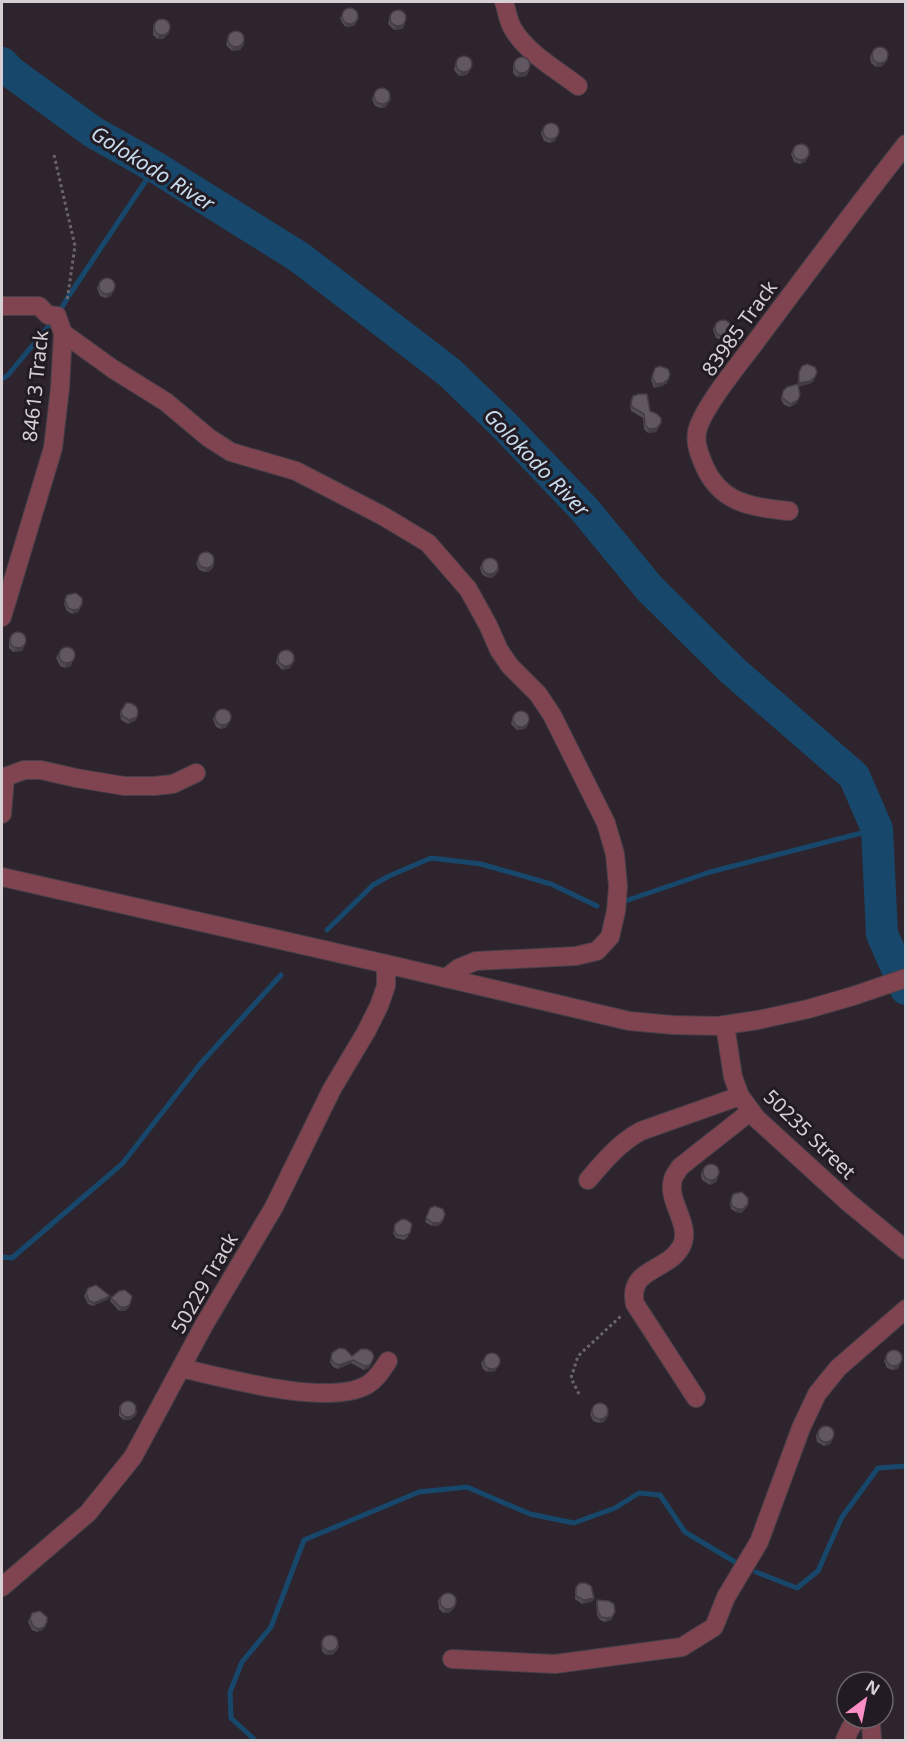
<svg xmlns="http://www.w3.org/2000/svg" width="907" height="1742" font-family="'Noto Sans',sans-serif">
  <rect width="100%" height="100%" fill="#2d242d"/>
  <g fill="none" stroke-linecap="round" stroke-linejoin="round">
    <g stroke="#17486b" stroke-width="5">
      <polyline points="2,379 8,375 57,316 68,297 155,167"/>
      <polyline points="625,901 710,872 877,829"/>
      <polyline points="327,930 373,885 389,876 431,858 481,864 551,884 597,906"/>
      <polyline points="2,1257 12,1258 122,1164 201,1063 281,975"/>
      <polyline points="756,1572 797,1588 818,1571 842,1517 878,1468 906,1466"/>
      <polyline points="255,1740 231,1718 230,1692 242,1662 271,1627 304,1540 419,1492 467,1487 530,1514 574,1523 615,1508 639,1493 660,1495 685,1532 740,1565"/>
    </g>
    <polyline stroke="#17486b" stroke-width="32" points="2,63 12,73 93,132 155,167 299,257 449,372 504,425 584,509 650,589 733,671 854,776 877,829 882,934 906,989"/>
    <defs>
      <g id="minor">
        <path d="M504,2C507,10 508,21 513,29C527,53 556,69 578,86"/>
        <polyline points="2,306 39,306 48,315 57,316 63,333 60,388 53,448 2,617"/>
        <polyline points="63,333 113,369 166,402 209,438 231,452 296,471 383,516 428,543 468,589 488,625 499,650 510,666 538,694 552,715 606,823 615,854 618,886 616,911 610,937 597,951 576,956 476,961 459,968 446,978"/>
        <path d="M789,511C750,507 719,503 703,463C699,453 695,443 697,432C701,410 739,364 754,344C804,277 854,210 906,144"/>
        <polyline points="2,814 5,777 24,770 41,770 76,778 124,786 154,786 173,784 196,773"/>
        <polyline points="2,877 386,964 629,1021 673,1025 718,1026 758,1020 808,1009 853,996 906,978"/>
        <polyline points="725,1025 733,1077 740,1096 757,1119 848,1202 906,1250"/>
        <path d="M588,1180C604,1161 619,1143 641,1131L740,1096"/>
        <path d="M181,1368C225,1378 328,1407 367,1385C377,1379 382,1370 388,1361"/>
        <path d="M696,1398L635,1304C627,1268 667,1272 681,1247C693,1225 666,1202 673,1179C674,1175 678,1171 680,1167L751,1111"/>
        <polyline points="2,1587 88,1513 133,1457 204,1325 274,1207 332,1089 366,1032 379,1006 386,986 386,964"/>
        <polyline points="452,1659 555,1664 682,1647 714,1627 726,1597 759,1542 801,1428 817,1394 838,1368 906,1309"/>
        <polyline points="862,1718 867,1718 871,1723 872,1740"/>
        <path d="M845,1740C849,1731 852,1721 862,1718"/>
      </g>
    </defs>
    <use href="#minor" stroke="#484048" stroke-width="20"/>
    <g stroke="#6b646b" stroke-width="3" stroke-dasharray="3 3" stroke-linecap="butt">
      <polyline points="54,155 75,246 67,301"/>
      <polyline points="579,1394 571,1378 578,1356 622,1315"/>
    </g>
    <use href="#minor" stroke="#804350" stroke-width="18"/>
  </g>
  <g fill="#534b53">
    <polygon points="342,15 359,18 354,26 346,27 342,23 340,18"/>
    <polygon points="390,15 405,24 402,29 394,30 388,24"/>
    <polygon points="154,23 169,33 163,39 157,39 153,35 153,26"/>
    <polygon points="228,36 244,45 240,50 232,51 226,45"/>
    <polygon points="871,54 887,61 881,67 876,67 871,63 870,57"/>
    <polygon points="456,61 472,67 467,75 459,76 454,70"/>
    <polygon points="514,62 529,71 526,76 517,77 513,73 513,65"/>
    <polygon points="376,90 391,99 386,107 381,108 375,106 372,99"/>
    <polygon points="542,130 555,141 550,143 544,141 541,133"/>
    <polygon points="795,145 810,154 805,162 800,164 794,162 791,154"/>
    <polygon points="98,285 111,296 106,298 100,296 97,288"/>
    <polygon points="716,322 729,336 724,340 716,338 713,330"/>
    <polygon points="802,366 814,381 809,384 799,386 797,403 790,407 784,405 781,400 782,394 783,391 798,384 798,375"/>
    <polygon points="655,368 667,383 662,386 654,388 651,380"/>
    <polygon points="633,396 650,411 659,427 656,432 648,433 644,429 643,418 631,411 630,405"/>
    <polygon points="198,559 214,566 210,571 205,572 199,570 196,563"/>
    <polygon points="484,559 499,568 498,572 492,578 486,577 482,574 480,568"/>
    <polygon points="67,595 81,607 78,612 72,614 67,611 64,604"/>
    <polygon points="10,637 26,643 22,651 13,652 9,648 9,640"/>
    <polygon points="58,654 71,666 65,668 60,666 56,658"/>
    <polygon points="278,654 295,660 290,668 282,670 276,663"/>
    <polygon points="121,711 136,720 128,724 121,720 120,714"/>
    <polygon points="513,715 528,725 525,729 517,730 511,724"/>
    <polygon points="214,716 227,727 221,729 216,727 213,719"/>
    <polygon points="702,1171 720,1172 716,1182 710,1185 702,1180 701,1175"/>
    <polygon points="733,1194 748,1204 747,1207 741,1213 736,1212 731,1209 730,1203"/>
    <polygon points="430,1208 442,1223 437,1226 432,1226 425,1222"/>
    <polygon points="395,1224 409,1236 404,1240 396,1238 393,1233"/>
    <polygon points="88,1288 108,1299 93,1306 88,1304 84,1296"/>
    <polygon points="111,1298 130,1304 129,1307 125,1311 119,1311 110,1301"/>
    <polygon points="888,1352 898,1369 892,1370 887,1368 884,1361"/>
    <polygon points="332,1353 352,1356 369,1368 364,1370 351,1363 338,1369 333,1367 330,1362"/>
    <polygon points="483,1360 500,1363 495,1371 487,1372 483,1369 481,1363"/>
    <polygon points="120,1405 137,1411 136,1415 130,1420 124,1420 119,1416 119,1408"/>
    <polygon points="594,1405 609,1414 604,1422 599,1423 593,1421 590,1414"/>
    <polygon points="817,1433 834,1436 830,1444 824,1446 817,1442 816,1436"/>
    <polygon points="576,1587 594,1598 593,1601 582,1604 575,1599 575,1591"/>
    <polygon points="440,1597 455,1607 449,1613 443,1613 439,1609 438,1601"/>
    <polygon points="597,1600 615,1612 611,1620 605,1622 600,1620 597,1615 596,1603"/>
    <polygon points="32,1613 46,1626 42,1630 37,1632 32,1630 28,1622"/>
    <polygon points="323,1639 339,1646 338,1649 332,1655 326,1655 322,1651 321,1642"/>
  </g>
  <g fill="#443d44">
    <polygon points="359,18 354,26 346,27 347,24"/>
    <polygon points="406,21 402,29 394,30 395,27"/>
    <polygon points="170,30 169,33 163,39 157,39 159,35"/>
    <polygon points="245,42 240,50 232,51 233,48"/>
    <polygon points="888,58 887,61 881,67 876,67 877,63"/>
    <polygon points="472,67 467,75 459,76 460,73"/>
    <polygon points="530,68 526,76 517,77 519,74"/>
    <polygon points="391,99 386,107 381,108 382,105"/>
    <polygon points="559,134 555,141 550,143 551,140"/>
    <polygon points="810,154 805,162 800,164 801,161"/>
    <polygon points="116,286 111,296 106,298 107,295"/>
    <polygon points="815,377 814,381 809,384 798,387 799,383"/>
    <polygon points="668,380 667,383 662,386 654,388 656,384"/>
    <polygon points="798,400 797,403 790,407 791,404"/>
    <polygon points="661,423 656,432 648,433 649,429"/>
    <polygon points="215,563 210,571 205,572 206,569"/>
    <polygon points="499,568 498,572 492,578 486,577 487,574"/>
    <polygon points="82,604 78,612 72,614 73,610"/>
    <polygon points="26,643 22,651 13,652 15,649"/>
    <polygon points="75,655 71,666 65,668 66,664"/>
    <polygon points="295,660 290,668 282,670 283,666"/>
    <polygon points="232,716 227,727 221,729 222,725"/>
    <polygon points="137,717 136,720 128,724 129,720"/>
    <polygon points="530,721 525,729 517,730 518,727"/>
    <polygon points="717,1179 716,1182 710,1185 711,1181"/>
    <polygon points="748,1204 747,1207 741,1213 736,1212 737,1209"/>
    <polygon points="443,1220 442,1223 437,1226 432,1226 433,1223"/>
    <polygon points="110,1296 108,1299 93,1306 94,1303"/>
    <polygon points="130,1304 129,1307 125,1311 119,1311 120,1307"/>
    <polygon points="903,1358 898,1369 892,1370 894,1367"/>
    <polygon points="353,1360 351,1363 338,1369 339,1365"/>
    <polygon points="373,1361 369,1368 364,1370 365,1366"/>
    <polygon points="500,1363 495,1371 487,1372 488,1369"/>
    <polygon points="137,1411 136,1415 130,1420 124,1420 125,1417"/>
    <polygon points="609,1414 604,1422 599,1423 600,1420"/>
    <polygon points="834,1436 830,1444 824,1446 825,1442"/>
    <polygon points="594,1598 593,1601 582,1604 584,1600"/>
    <polygon points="456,1604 455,1607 449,1613 443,1613 445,1610"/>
    <polygon points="615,1612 611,1620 605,1622 607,1618"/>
    <polygon points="47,1622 42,1630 37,1632 38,1629"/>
    <polygon points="339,1646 338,1649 332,1655 326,1655 327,1651"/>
  </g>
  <g fill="#615761" stroke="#443d44" stroke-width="1.5">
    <circle cx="350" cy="16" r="8"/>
    <circle cx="398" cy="18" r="8"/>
    <circle cx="162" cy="27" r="8"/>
    <circle cx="236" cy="39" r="8"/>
    <circle cx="880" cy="55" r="8"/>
    <circle cx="464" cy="64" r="8"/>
    <circle cx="522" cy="65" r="8"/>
    <circle cx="382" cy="96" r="8"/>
    <circle cx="551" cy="131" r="8"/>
    <circle cx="801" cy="152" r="8"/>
    <circle cx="107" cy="286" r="8"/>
    <circle cx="723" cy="328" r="8"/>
    <polygon points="807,364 815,367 817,372 815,377 810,381 799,383 799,372 802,366"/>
    <polygon points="660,366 668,369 670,374 668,380 663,383 656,384 652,377 655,368"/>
    <polygon points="798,384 800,395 798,400 791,404 786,401 782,397 783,391 787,387"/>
    <polygon points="639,394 647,394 650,411 657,414 661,418 661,423 657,428 649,429 645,425 644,414 632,407 631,402 633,396"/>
    <circle cx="206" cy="560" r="8"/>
    <circle cx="490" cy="566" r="8"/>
    <polygon points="76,593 82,598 82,604 79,609 73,610 68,608 65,600 67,595"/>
    <circle cx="18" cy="640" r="8"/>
    <circle cx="67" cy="655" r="8"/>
    <circle cx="286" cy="658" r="8"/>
    <polygon points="126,703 131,703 136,706 138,711 137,717 129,720 122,716 121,711"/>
    <circle cx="223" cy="717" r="8"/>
    <circle cx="521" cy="719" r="8"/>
    <circle cx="711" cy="1172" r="8"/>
    <polygon points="742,1192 748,1198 748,1204 743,1209 737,1209 732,1206 731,1200 733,1194"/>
    <polygon points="435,1206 443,1209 445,1214 443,1220 439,1223 433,1223 426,1218 430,1208"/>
    <polygon points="402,1219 407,1220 412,1224 410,1233 405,1236 397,1235 394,1230 395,1224"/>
    <polygon points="96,1285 110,1296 94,1303 89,1301 86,1293 88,1288"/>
    <polygon points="125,1290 132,1296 130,1304 126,1307 120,1307 111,1298 119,1291"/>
    <polygon points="339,1348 345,1349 352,1356 361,1349 367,1349 372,1352 374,1357 370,1365 365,1366 353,1360 339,1365 334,1363 331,1359 332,1353"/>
    <circle cx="894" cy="1358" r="8"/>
    <circle cx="492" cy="1361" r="8"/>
    <circle cx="128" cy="1409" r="8"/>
    <circle cx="600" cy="1411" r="8"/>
    <circle cx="826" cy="1434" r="8"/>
    <polygon points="580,1583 586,1583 591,1586 594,1598 584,1600 576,1596 576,1587"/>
    <circle cx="448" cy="1601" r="8"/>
    <polygon points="597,1600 609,1601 614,1604 615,1612 612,1617 607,1618 601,1617 598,1612"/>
    <polygon points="40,1611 47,1617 47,1622 44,1627 38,1629 33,1626 30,1619 32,1613"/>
    <circle cx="330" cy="1643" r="8"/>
  </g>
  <g text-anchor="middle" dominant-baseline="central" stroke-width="6" stroke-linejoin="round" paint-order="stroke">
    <g font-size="20" fill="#d6d0d5" stroke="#231b23">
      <text transform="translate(739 328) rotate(-54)">83985 Track</text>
      <text transform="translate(35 386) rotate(-84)">84613 Track</text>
      <text transform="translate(810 1134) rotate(44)">50235 Street</text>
      <text transform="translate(204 1283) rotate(-60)">50229 Track</text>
    </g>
    <g font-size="21" font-style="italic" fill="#c7dbec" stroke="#231b23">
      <text transform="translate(153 168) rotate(32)">Golokodo River</text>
      <text transform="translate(537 462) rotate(46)">Golokodo River</text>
    </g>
  </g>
  <rect width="907" height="1742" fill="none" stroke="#d6d0d5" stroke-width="6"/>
  <g transform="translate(865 1700) rotate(32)"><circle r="28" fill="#231b23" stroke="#6b636a" stroke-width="1.5"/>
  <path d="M0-4.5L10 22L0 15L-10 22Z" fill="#fb8fc5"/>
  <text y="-9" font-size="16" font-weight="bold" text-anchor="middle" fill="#d6d0d5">N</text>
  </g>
</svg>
